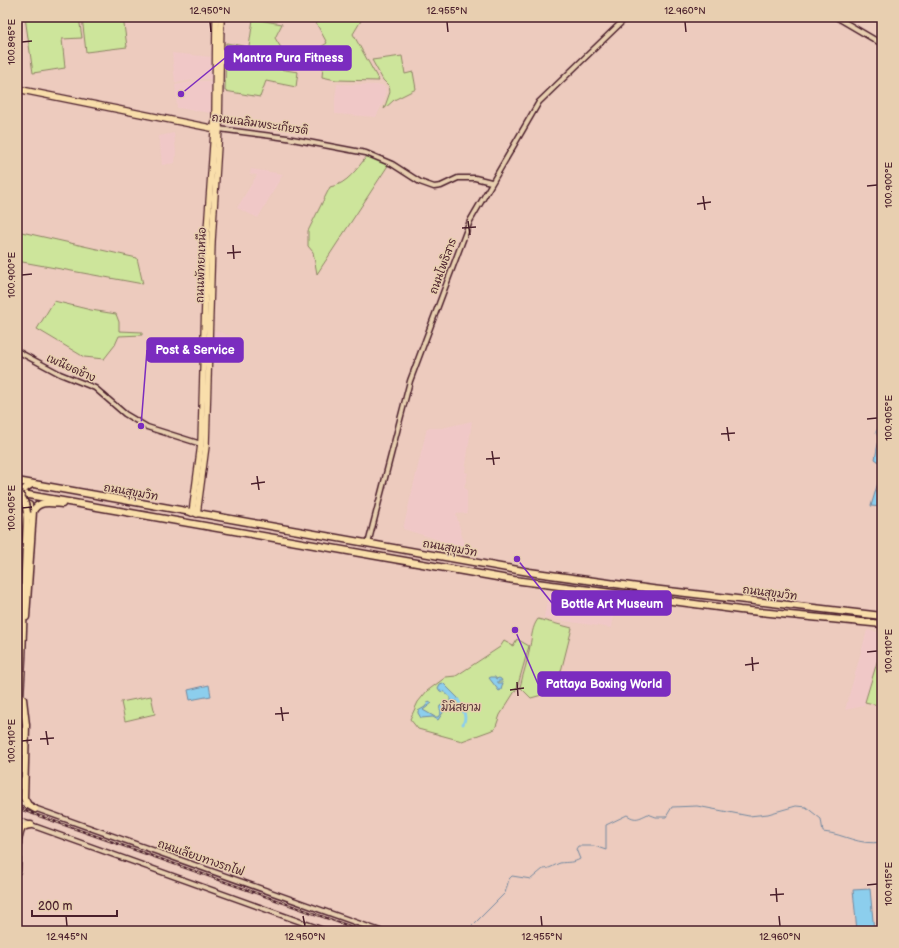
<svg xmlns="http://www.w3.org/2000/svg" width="899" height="948" font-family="'Balsamiq Sans','Playpen Sans Thai',sans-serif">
  <rect width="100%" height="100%" fill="#edcbbe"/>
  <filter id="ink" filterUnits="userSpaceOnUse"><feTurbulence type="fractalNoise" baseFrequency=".025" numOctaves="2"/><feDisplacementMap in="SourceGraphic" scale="8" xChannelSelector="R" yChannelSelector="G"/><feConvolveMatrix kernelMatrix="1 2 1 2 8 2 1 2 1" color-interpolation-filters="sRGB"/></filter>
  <g filter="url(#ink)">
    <g fill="#f0c8c7">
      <polygon points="172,53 212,57 212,79 199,79 175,83"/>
      <polygon points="199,81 211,81 211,113 177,108 175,85"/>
      <polygon points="337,84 382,85 386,88 384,101 376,117 335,114 335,99"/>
      <polygon points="174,133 176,152 175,163 162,165 159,136"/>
      <polygon points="251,169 283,174 258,218 237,208 257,175 250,174"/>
      <polygon points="213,330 233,337 233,347 213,339"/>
      <polygon points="472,421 465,472 468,473 464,488 467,489 467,513 456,514 465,547 460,548 436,539 403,529 427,428 442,428"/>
      <polygon points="549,590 616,601 612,628 544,618"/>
      <polygon points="867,630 882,633 881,649 864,706 845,710"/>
    </g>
    <g fill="#cde59b" stroke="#8c8263">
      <polygon points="25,17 79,17 82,38 62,39 65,68 33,73"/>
      <polygon points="82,17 123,17 127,47 86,52"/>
      <polygon points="313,17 355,17 362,19 353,34 379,81 336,80 322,77 323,66 306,57 327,43"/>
      <polygon points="253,19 282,24 275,38 283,51 268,55 266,67 298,72 296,87 266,81 260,97 225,91 226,43 249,47"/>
      <polygon points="402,56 405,74 413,72 416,89 394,100 384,109 390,92 389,86 383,80 372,60"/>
      <path d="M368,155L389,164L317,274L313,252L308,246V231L330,187C348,184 357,168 368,155Z"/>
      <polygon points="17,231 137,258 143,284 17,261"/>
      <polygon points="54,301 91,310 116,314 119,322 119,331 142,332 142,335 119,336 115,345 104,359 84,357 37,329"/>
      <path d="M538,619L572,628L556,691L531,698L520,687C523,674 528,660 530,646C532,636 532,627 538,619Z"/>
      <polygon points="517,639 529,646 517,688 500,715 495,729 462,741 418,729 410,719 418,702 427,691 446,677 456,676 500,647 504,641 513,646"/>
      <polygon points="881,649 882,649 882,706 865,702"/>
      <polygon points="151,696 155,714 125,721 121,702"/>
    </g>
    <g fill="#8cceed" stroke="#72889f">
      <polygon points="882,421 882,464 875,459 879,439 876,432"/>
      <polygon points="882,469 882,507 871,506"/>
      <polygon points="491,677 495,677 496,679 499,678 501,679 502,681 498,681 498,683 503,683 501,690 499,691 489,678"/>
      <path d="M443,683L458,698V700L446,708L438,720L433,717L421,718L418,713V711L425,707L429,701L432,703L423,710L435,717H438C444,709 438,711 440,706L445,704H450V697L444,692L440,691L438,688L440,684Z"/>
      <polygon points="209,685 211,696 190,700 188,690"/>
      <polygon points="870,889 874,931 857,931 853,890"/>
    </g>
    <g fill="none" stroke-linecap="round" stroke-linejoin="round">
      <path stroke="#72889f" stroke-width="1" d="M462,931L468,930L505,893L509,879L512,876L531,879L543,869C550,869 554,865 560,863C567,862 574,863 580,859L576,849L578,846H594L606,850V825L627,815C636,821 639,818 648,814L656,817H666L672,807L697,806L749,816L768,814L796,806L806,807L821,819L823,832C845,834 858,846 882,842"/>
      <path stroke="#8cceed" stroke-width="3" d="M458,700C462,708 468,716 463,724"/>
      <defs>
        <g id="minor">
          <polyline points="836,17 882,44"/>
          <polyline points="219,129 287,138 366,153 392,164 420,182 434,187 441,186 458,178 475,178 491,182"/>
          <polyline points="17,351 60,374 95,388 125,414 147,427 201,444"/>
          <polyline points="368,544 410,381 470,221 539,102 627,17"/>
          <polyline points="17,802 28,806"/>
          <polyline points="34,808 380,931"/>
          <polyline points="17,820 326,931"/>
        </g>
        <g id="major">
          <polyline points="17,89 216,129"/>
          <polyline points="192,513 201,444 207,231 215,117 216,17"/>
          <polyline points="197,514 206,446 212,241 219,129 221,17"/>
        </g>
        <g id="highway">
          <polyline points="17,481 529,572 652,589 882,616"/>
          <polyline points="17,493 514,580 740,610 882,624"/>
          <path d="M18,511C19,496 18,492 32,484"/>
          <polyline points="17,540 22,505 25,504 29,505 30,516"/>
          <path d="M26,617L33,511C39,500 51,503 62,504"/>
          <polyline points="23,699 26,725 24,798 28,805 35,809"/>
          <polyline points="17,757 22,658 27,513"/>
          <polyline points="17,787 21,786 23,780"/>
          <polyline points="17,832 18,841 17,871"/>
          <path d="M19,837C21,828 22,826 31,825"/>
        </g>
      </defs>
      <use href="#minor" stroke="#4a1f2b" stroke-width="7"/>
      <use href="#major" stroke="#4a1f2b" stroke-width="8"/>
      <use href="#highway" stroke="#4a1f2b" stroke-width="9"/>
      <use href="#minor" stroke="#e8cfb0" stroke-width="4"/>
      <use href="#major" stroke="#f9deab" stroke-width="5.5"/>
      <use href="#highway" stroke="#f9deab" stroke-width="6"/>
      <defs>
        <polyline id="rail" points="17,808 363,931"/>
      </defs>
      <use href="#rail" stroke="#4a1f2b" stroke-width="2.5"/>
      <use href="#rail" stroke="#e8cfb0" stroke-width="1" stroke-dasharray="3" stroke-linecap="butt"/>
      <defs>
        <path id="highway-bridge" d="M17,491C23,497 26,504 27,513"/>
      </defs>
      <use href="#highway-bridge" stroke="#4a1f2b" stroke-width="9" stroke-linecap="butt"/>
      <use href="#highway-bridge" stroke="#f9deab" stroke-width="6"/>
    </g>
  </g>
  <path fill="none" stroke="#4a1f2b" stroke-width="1.5" d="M210,22L211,32M447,22L448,32M685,22L686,32M22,42L32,41M867,186L877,185M703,196L705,210M697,204L711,202M468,221L470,235M462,228L476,227M233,245L234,259M227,253L241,252M22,275L32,274M867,419L877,418M727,427L729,441M721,434L735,433M492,451L494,465M486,459L500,458M257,476L259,490M251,484L265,482M22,508L32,507M867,652L877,651M752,657L753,671M745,665L759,663M517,682L518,696M510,690L524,688M281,707L283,721M275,714L289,713M46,731L48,745M40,739L54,738M22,741L32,740M867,885L877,884M776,888L777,902M770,895L784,894M66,916L67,926M303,916L305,926M541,916L542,926M779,916L780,926"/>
  <g text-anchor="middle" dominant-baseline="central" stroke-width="3" stroke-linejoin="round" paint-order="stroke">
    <g font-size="11" fill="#4a1f2b" stroke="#e8cfb0">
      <text transform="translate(260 124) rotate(8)">ถนนเฉลิมพระเกียรติ</text>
      <text transform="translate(201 265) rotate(-88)">ถนนพัทยาเหนือ</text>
      <text transform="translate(443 266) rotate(-70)">ถนนโพธิสาร</text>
      <text transform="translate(71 368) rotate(24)">เพนียดช้าง</text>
      <text transform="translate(131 492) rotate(10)">ถนนสุขุมวิท</text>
      <text transform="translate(450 548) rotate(10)">ถนนสุขุมวิท</text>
      <text transform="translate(770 593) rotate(7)">ถนนสุขุมวิท</text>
      <text transform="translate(201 858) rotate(19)">ถนนเลียบทางรถไฟ</text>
    </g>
    <g font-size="11" fill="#573336" stroke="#e8cfb0">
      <text x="461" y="707">มินิสยาม</text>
    </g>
  </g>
  <path fill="none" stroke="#7b2cbf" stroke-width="1.5" d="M181 94L225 58M141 426L147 350M517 559L552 603M515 630L538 684"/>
  <g fill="#7b2cbf" stroke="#e8cfb0" stroke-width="1.5">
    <circle cx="181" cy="94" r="4"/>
    <circle cx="141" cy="426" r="4"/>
    <circle cx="517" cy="559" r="4"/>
    <circle cx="515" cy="630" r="4"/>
  </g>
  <g fill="#7b2cbf" stroke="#7b2cbf" stroke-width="1.5">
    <rect x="225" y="46" width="126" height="24" rx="4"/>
    <rect x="147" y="338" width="96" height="24" rx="4"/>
    <rect x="552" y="591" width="119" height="24" rx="4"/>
    <rect x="538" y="672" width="132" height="24" rx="4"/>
  </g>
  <g font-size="12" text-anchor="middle" font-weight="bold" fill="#fff">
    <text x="288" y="62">Mantra Pura Fitness</text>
    <text x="195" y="354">Post &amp; Service</text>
    <text x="612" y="608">Bottle Art Museum</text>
    <text x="604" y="688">Pattaya Boxing World</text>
  </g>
  <rect width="899" height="948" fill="none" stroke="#e8cfb0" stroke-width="44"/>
  <path d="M32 910v6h85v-6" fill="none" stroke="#4a1f2b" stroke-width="2"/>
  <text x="38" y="910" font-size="12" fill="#4a1f2b" stroke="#e8cfb0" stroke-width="3" paint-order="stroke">200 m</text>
  <rect x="22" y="22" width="855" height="904" fill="none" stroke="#4a1f2b" stroke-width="1.5"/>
  <g font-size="10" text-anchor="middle" fill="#4a1f2b">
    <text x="210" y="14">12.950°N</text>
    <text x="447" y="14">12.955°N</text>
    <text x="685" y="14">12.960°N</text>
    <text transform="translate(11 42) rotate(-90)" y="4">100.895°E</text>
    <text transform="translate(888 185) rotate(-90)" y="4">100.900°E</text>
    <text transform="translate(11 275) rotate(-90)" y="4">100.900°E</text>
    <text transform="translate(888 418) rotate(-90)" y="4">100.905°E</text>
    <text transform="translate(11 508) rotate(-90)" y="4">100.905°E</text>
    <text transform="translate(888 651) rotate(-90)" y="4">100.910°E</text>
    <text transform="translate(11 741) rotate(-90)" y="4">100.910°E</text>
    <text transform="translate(888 884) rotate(-90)" y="4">100.915°E</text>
    <text x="67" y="940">12.945°N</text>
    <text x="305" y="940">12.950°N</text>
    <text x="542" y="940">12.955°N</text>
    <text x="780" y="940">12.960°N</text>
  </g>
</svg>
